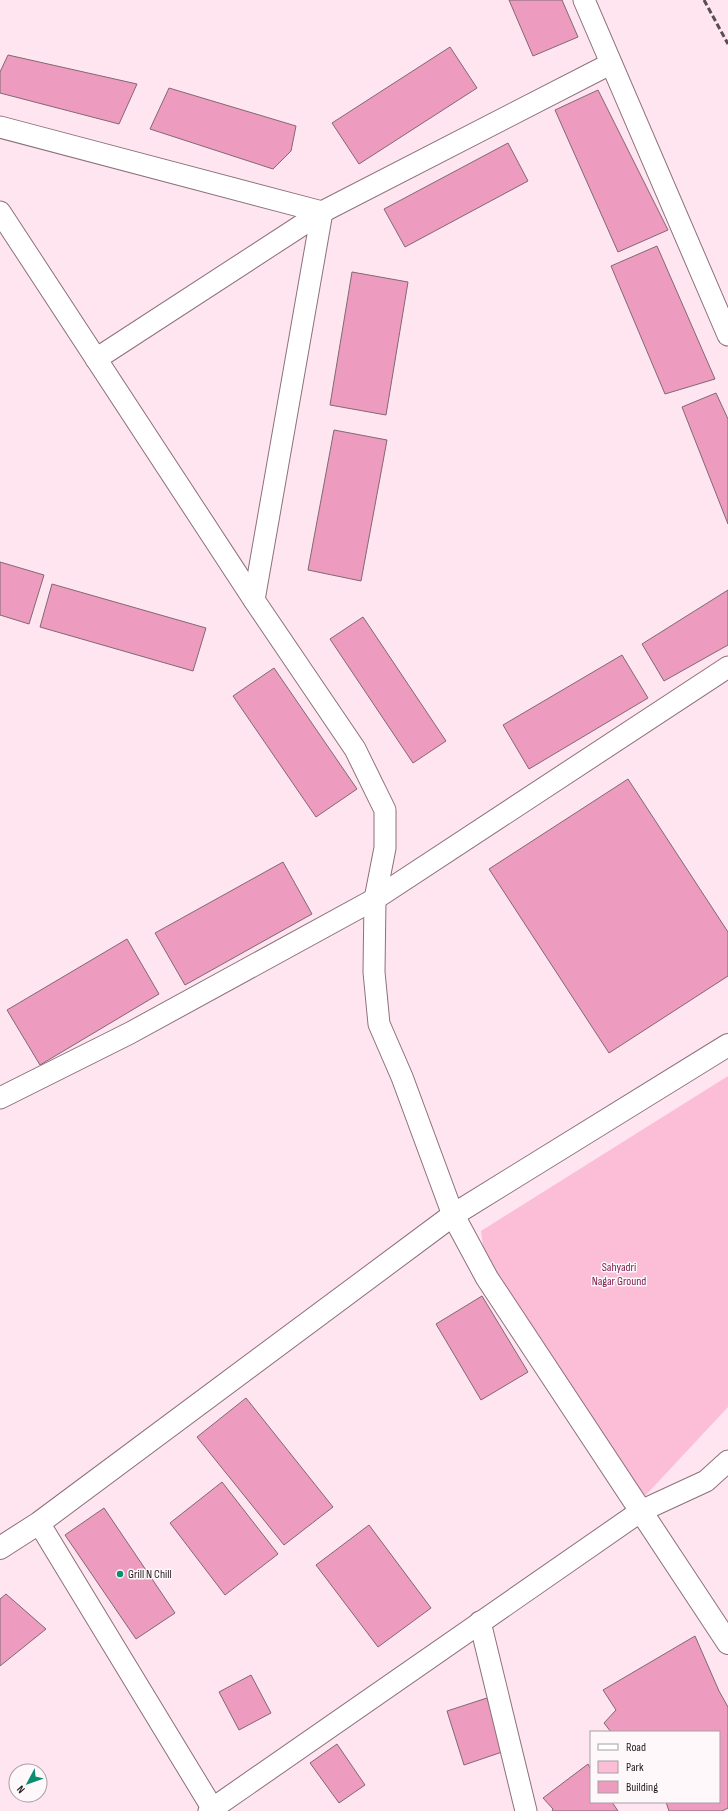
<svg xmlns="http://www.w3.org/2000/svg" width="728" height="1811" font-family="'Sofia Sans Condensed',sans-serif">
  <rect width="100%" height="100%" fill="#fee5ef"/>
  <polygon fill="#fcbed7" points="728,1076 728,1407 644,1497 487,1278 481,1231"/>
  <g fill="#ed9bbe" stroke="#826872">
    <polygon points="509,0 562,0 578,37 533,56"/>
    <polygon points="450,47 477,88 359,164 332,123"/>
    <polygon points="8,55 137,84 119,124 0,93 0,72"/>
    <polygon points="169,88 296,126 291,151 273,169 150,129"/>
    <polygon points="598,90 668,230 618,252 555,110"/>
    <polygon points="508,143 528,181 405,247 384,209"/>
    <polygon points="657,246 715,379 665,394 611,266"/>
    <polygon points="352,272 408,282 386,415 330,405"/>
    <polygon points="716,393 728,419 728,524 682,407"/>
    <polygon points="334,430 387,440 361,581 308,570"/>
    <polygon points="0,562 44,575 29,624 0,615"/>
    <polygon points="52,584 206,628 193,671 40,627"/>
    <polygon points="728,590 728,645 664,681 642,644"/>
    <polygon points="363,617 446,741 413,763 330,639"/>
    <polygon points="622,655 648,698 529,769 503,725"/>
    <polygon points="274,668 357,789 316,817 233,696"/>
    <polygon points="628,779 728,932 728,976 609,1053 489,869"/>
    <polygon points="283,862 312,914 185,985 155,933"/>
    <polygon points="127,939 159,994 40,1065 7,1010"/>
    <polygon points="482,1296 528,1372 481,1400 436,1324"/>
    <polygon points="246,1398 333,1507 284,1545 197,1437"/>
    <polygon points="222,1482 278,1554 225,1595 170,1523"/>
    <polygon points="104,1508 175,1613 136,1639 65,1535"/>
    <polygon points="369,1525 431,1608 378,1647 316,1565"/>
    <polygon points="6,1594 46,1629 0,1666 0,1599"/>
    <polygon points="695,1636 719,1691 728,1707 728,1808 722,1811 669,1811 666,1802 719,1802 719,1732 611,1732 604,1723 616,1710 603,1690"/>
    <polygon points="251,1675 271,1713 239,1730 219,1692"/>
    <polygon points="487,1698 505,1751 464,1765 447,1711"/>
    <polygon points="337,1744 365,1785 339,1803 310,1763"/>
    <polygon points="588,1764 591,1770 591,1802 612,1802 618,1811 552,1811 553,1809 543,1798"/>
  </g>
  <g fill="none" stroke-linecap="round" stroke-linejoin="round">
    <defs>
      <g id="minor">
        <polyline points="584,0 728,335"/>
        <polyline points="0,127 322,212 254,600"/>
        <polyline points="0,212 254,600 355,749 385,810 385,848 375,899 374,972 379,1024 402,1077 453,1215 468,1206"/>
        <polyline points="96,359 322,212 610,64"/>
        <polyline points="0,1098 130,1033 375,899 728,667"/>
        <polyline points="39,1523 214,1811"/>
        <polyline points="480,1622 526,1811"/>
        <polyline points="209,1811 641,1511 706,1481 728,1461"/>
      </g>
      <polyline id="tertiary" points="453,1215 487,1278 728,1643"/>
      <polyline id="secondary" points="0,1548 39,1523 453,1215 728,1045"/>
    </defs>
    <use href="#minor" stroke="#8c717b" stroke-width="23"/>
    <use href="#tertiary" stroke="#8c717b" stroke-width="24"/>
    <use href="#secondary" stroke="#8c717b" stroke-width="24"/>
    <use href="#minor" stroke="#fff" stroke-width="21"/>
    <use href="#tertiary" stroke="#fff" stroke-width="22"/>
    <use href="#secondary" stroke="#fff" stroke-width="22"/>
    <polyline stroke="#5a4c51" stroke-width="3" stroke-dasharray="6 3" stroke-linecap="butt" points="704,0 728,44"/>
  </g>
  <circle fill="#0b8d72" stroke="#fff8fb" stroke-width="1.5" cx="120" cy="1574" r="4"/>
  <g text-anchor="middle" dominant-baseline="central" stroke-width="3" stroke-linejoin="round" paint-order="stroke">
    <g font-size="12" fill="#7f2252" stroke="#fff8fb">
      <text x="619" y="1267">Sahyadri<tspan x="619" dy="14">Nagar Ground</tspan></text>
    </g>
    <g font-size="12" fill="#241a1e" stroke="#fff8fb" text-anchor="start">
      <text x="128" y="1574">Grill N Chill</text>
    </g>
  </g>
  <rect x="590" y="1731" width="130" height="72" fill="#fff8fb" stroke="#a79fa3"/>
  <rect x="598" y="1744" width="20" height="6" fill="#ffffff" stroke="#a79fa3"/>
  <text x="626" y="1751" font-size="12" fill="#241a1e">Road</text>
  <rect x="598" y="1761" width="20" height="12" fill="#fcbed7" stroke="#a79fa3"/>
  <text x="626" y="1771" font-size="12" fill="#241a1e">Park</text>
  <rect x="598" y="1781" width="20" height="12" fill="#ed9bbe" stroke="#a79fa3"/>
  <text x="626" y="1791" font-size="12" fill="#241a1e">Building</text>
  <g transform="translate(28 1783) rotate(229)"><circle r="19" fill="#fff8fb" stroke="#a79fa3"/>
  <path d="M0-3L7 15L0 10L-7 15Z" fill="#0b8d72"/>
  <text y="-6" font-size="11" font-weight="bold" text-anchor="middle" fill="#241a1e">N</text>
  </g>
</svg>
